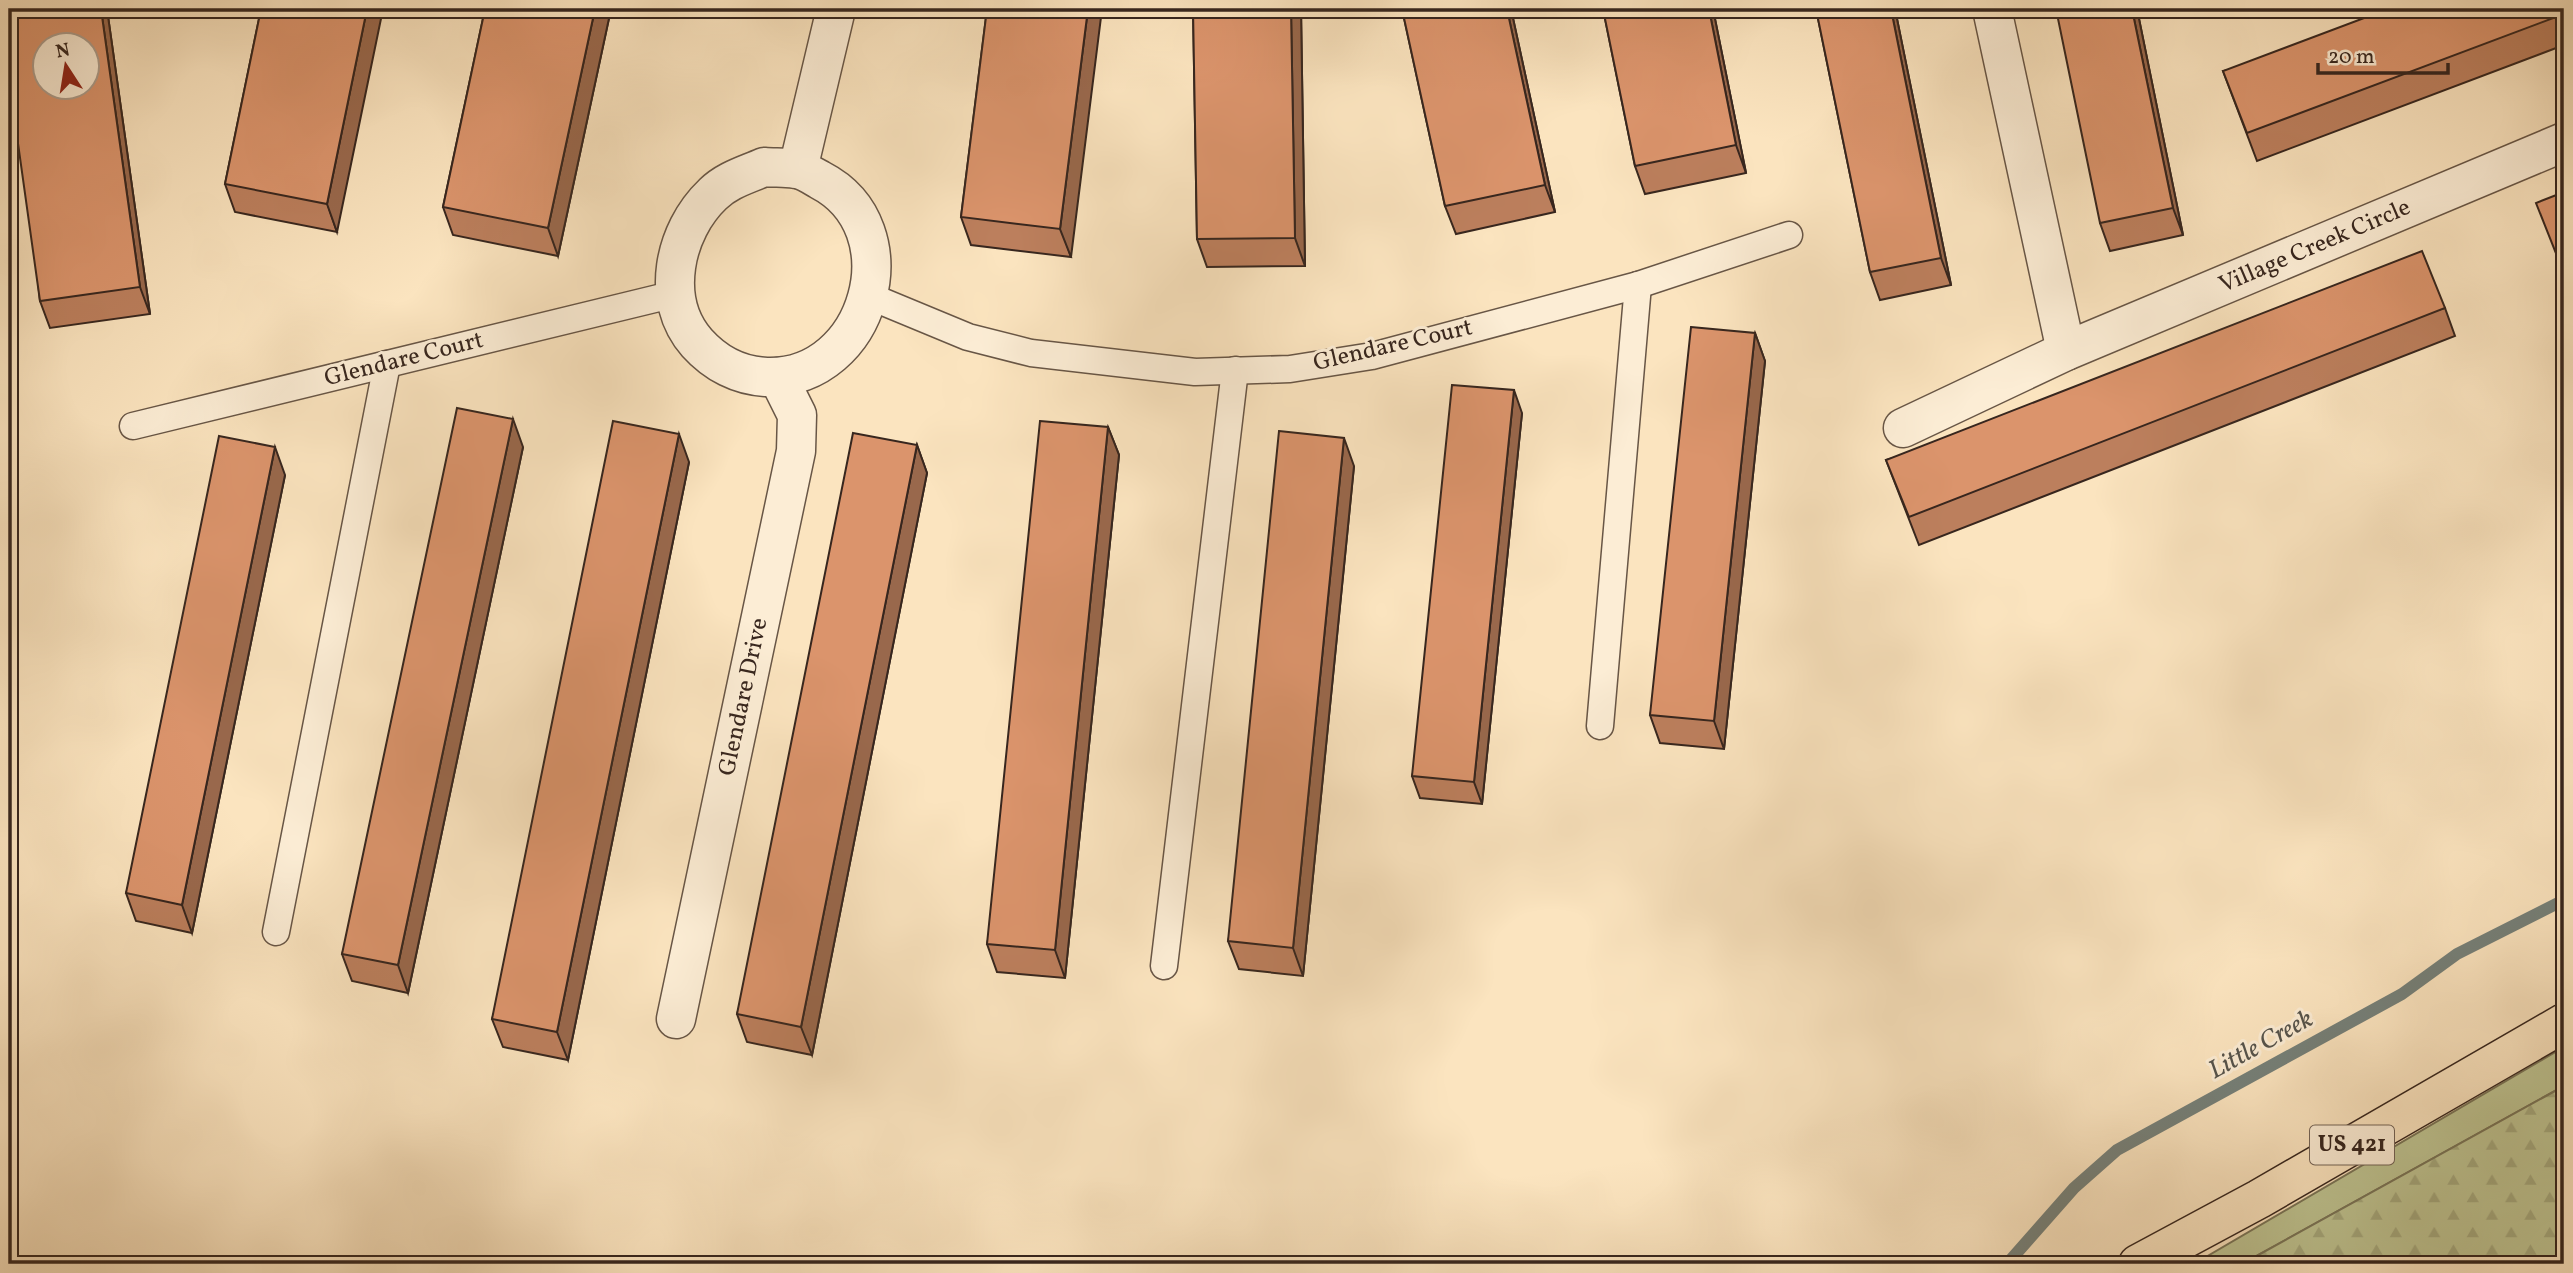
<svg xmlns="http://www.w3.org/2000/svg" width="2573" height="1273" font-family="Vollkorn,serif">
  <defs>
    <pattern id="forest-firs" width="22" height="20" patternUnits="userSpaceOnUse" patternTransform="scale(1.75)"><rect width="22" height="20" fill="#bec492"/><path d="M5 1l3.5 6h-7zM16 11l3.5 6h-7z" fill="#a4a87d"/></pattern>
  </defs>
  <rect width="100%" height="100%" fill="#fbe4bf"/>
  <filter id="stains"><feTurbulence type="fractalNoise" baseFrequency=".00286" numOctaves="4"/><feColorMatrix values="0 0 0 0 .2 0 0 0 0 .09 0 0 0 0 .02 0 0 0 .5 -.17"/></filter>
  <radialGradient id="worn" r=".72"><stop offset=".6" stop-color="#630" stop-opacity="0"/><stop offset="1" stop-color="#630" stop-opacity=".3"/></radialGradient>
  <polygon fill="#bec492" stroke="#7a7558" stroke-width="2" points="2564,1047 2564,1086 2242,1264 2194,1264"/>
  <polygon fill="url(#forest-firs)" stroke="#7a7558" stroke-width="2" points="2564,1086 2564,1263 2242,1264"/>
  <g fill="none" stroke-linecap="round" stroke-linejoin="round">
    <polyline stroke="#76817a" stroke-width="12" points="2007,1264 2074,1188 2117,1150 2402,994 2457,954 2564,900"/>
    <defs>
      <g id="lane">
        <polyline points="869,296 968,337 1031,353 1195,372 1290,369 1372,356 1638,285 1789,235"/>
        <polyline points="133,426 675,294"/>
        <polyline points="1600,726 1638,285"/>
        <polyline points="276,932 387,364"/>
        <polyline points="1164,966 1235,370"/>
      </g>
      <g id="street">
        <polyline points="1992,9 2066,351"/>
        <path d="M764,167C774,168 786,167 796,169C804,170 813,176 820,180C913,228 870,380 767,377C739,376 715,363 697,343C659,300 674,231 713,194C727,180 746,175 764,167Z"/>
        <polyline points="798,169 836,9"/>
        <polyline points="1903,428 2066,351 2564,142"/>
        <polyline points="676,1019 796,451 797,415 778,377"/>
      </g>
      <polyline id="highway" points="2138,1264 2259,1199 2564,1023"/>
    </defs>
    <use href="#lane" stroke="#685646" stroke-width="29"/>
    <use href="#street" stroke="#685646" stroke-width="41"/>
    <use href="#highway" stroke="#37261e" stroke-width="41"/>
    <use href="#lane" stroke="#fcedd5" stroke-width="26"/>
    <use href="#street" stroke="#fcedd5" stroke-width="38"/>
    <use href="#highway" stroke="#fbe4bf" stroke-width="38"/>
  </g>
  <g fill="#bc7f5d" stroke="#37261e" stroke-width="2">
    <polygon points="9,9 107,9 150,314 50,328 40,301"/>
    <polygon points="261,9 337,232 235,212 225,184"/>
    <polygon points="485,9 611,9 558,256 453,235 443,207"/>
    <polygon points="987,9 1071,257 971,245 961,217"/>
    <polygon points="1193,9 1301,9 1305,266 1207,267 1197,239"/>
    <polygon points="1402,9 1511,9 1555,212 1456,234 1445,206"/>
    <polygon points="1603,9 1713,9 1746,173 1645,194 1635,166"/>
    <polygon points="1816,9 1895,9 1951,285 1880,300 1870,272"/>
    <polygon points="2137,9 2183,235 2110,251 2100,223"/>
    <polygon points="2564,9 2564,45 2257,161 2223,71"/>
    <polygon points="2445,308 2455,336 1919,545 1886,460"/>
    <polygon points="1755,333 1765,361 1724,749 1660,743 1650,715"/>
    <polygon points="1522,413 1482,804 1420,798 1412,776"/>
    <polygon points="1108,427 1119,455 1065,978 997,972 987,944"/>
    <polygon points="917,445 927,473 812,1055 747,1042 737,1014"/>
    <polygon points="523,447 408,993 352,981 342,954"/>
    <polygon points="689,462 568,1060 503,1047 492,1019"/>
    <polygon points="1354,466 1303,976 1239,969 1228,941"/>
    <polygon points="285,475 192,933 136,921 126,893"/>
  </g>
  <g fill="#99684c" stroke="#37261e" stroke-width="2">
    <polygon points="101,9 107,9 150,314 140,287"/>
    <polygon points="367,9 383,9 337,232 327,204"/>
    <polygon points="595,9 611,9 558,256 548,228"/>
    <polygon points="1088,9 1102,9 1071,257 1060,229"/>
    <polygon points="1291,9 1301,9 1305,266 1295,238"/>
    <polygon points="1507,9 1511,9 1555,212 1545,185"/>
    <polygon points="1709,9 1713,9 1746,173 1736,145"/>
    <polygon points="1891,9 1895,9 1951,285 1941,258"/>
    <polygon points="2132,9 2137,9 2183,235 2173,208"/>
    <polygon points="1755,333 1765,361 1724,749 1714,721"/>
    <polygon points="1514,390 1522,413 1482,804 1474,782"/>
    <polygon points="513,419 523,447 408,993 398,965"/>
    <polygon points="1108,427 1119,455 1065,978 1055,950"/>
    <polygon points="679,434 689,462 568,1060 557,1032"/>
    <polygon points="1344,438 1354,466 1303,976 1293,948"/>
    <polygon points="917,445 927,473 812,1055 801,1027"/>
    <polygon points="275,447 285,475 192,933 182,905"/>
  </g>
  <g fill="#db946c" stroke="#37261e" stroke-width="2" fill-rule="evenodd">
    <path d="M9,9H101L140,287L40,301L9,79ZM46,46H88V88H46Z"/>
    <polygon points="261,9 367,9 327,204 225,184"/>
    <polygon points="485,9 595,9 548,228 443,207"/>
    <polygon points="987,9 1088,9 1060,229 961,217"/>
    <polygon points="1193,9 1291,9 1295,238 1197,239"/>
    <polygon points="1402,9 1507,9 1545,185 1445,206"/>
    <polygon points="1603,9 1709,9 1736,145 1635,166"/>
    <polygon points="1816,9 1891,9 1941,258 1870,272"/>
    <polygon points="2056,9 2132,9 2173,208 2100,223"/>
    <polygon points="2388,9 2564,9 2564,14 2247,133 2223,71"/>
    <polygon points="2564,192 2564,271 2563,271 2536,203"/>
    <polygon points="2422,251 2445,308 1909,517 1886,460"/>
    <polygon points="1691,327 1755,333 1714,721 1650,715"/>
    <polygon points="1452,385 1514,390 1474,782 1412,776"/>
    <polygon points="457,408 513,419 398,965 342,954"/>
    <polygon points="613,421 679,434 557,1032 492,1019"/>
    <polygon points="1040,421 1108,427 1055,950 987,944"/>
    <polygon points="1279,431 1344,438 1293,948 1228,941"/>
    <polygon points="853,433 917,445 801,1027 737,1014"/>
    <polygon points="219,436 275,447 182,905 126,893"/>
  </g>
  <g text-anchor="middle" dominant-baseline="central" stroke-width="6" stroke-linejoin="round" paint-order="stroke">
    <rect fill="#fcedd5" stroke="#726255" stroke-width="2" x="2310" y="1125.5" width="84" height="39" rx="5"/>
    <g font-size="23" font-weight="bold" fill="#37261e">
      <text x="2352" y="1145">US 421</text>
    </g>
    <g font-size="24" fill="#37261e" stroke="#fcedd5">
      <text transform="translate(2315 247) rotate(-23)">Village Creek Circle</text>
      <text transform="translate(1393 346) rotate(-13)">Glendare Court</text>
      <text transform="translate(404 360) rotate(-14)">Glendare Court</text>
      <text transform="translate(744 697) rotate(-78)">Glendare Drive</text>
    </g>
    <g font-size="26" font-style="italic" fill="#56544c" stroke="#fcedd5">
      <text transform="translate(2261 1045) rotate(-29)">Little Creek</text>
    </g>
  </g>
  <rect width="2573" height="1273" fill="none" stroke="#fbe4bf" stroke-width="35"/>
  <rect x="10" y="10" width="2552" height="1252" fill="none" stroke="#37261e" stroke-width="3.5"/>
  <rect x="18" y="18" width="2538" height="1238" fill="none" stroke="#37261e" stroke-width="2"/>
  <g transform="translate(66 66) rotate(348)"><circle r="33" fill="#fcedd5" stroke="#ad9d8c" stroke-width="2"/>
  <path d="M0-5L12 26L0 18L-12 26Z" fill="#8f2418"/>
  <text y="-10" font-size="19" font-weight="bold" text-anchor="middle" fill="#37261e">N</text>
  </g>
  <path d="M2318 63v10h130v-10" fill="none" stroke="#37261e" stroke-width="3.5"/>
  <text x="2328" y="63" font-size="21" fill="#37261e" stroke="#fcedd5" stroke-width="5" paint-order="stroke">20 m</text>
  <rect width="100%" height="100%" filter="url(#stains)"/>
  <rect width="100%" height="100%" fill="url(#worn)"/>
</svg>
